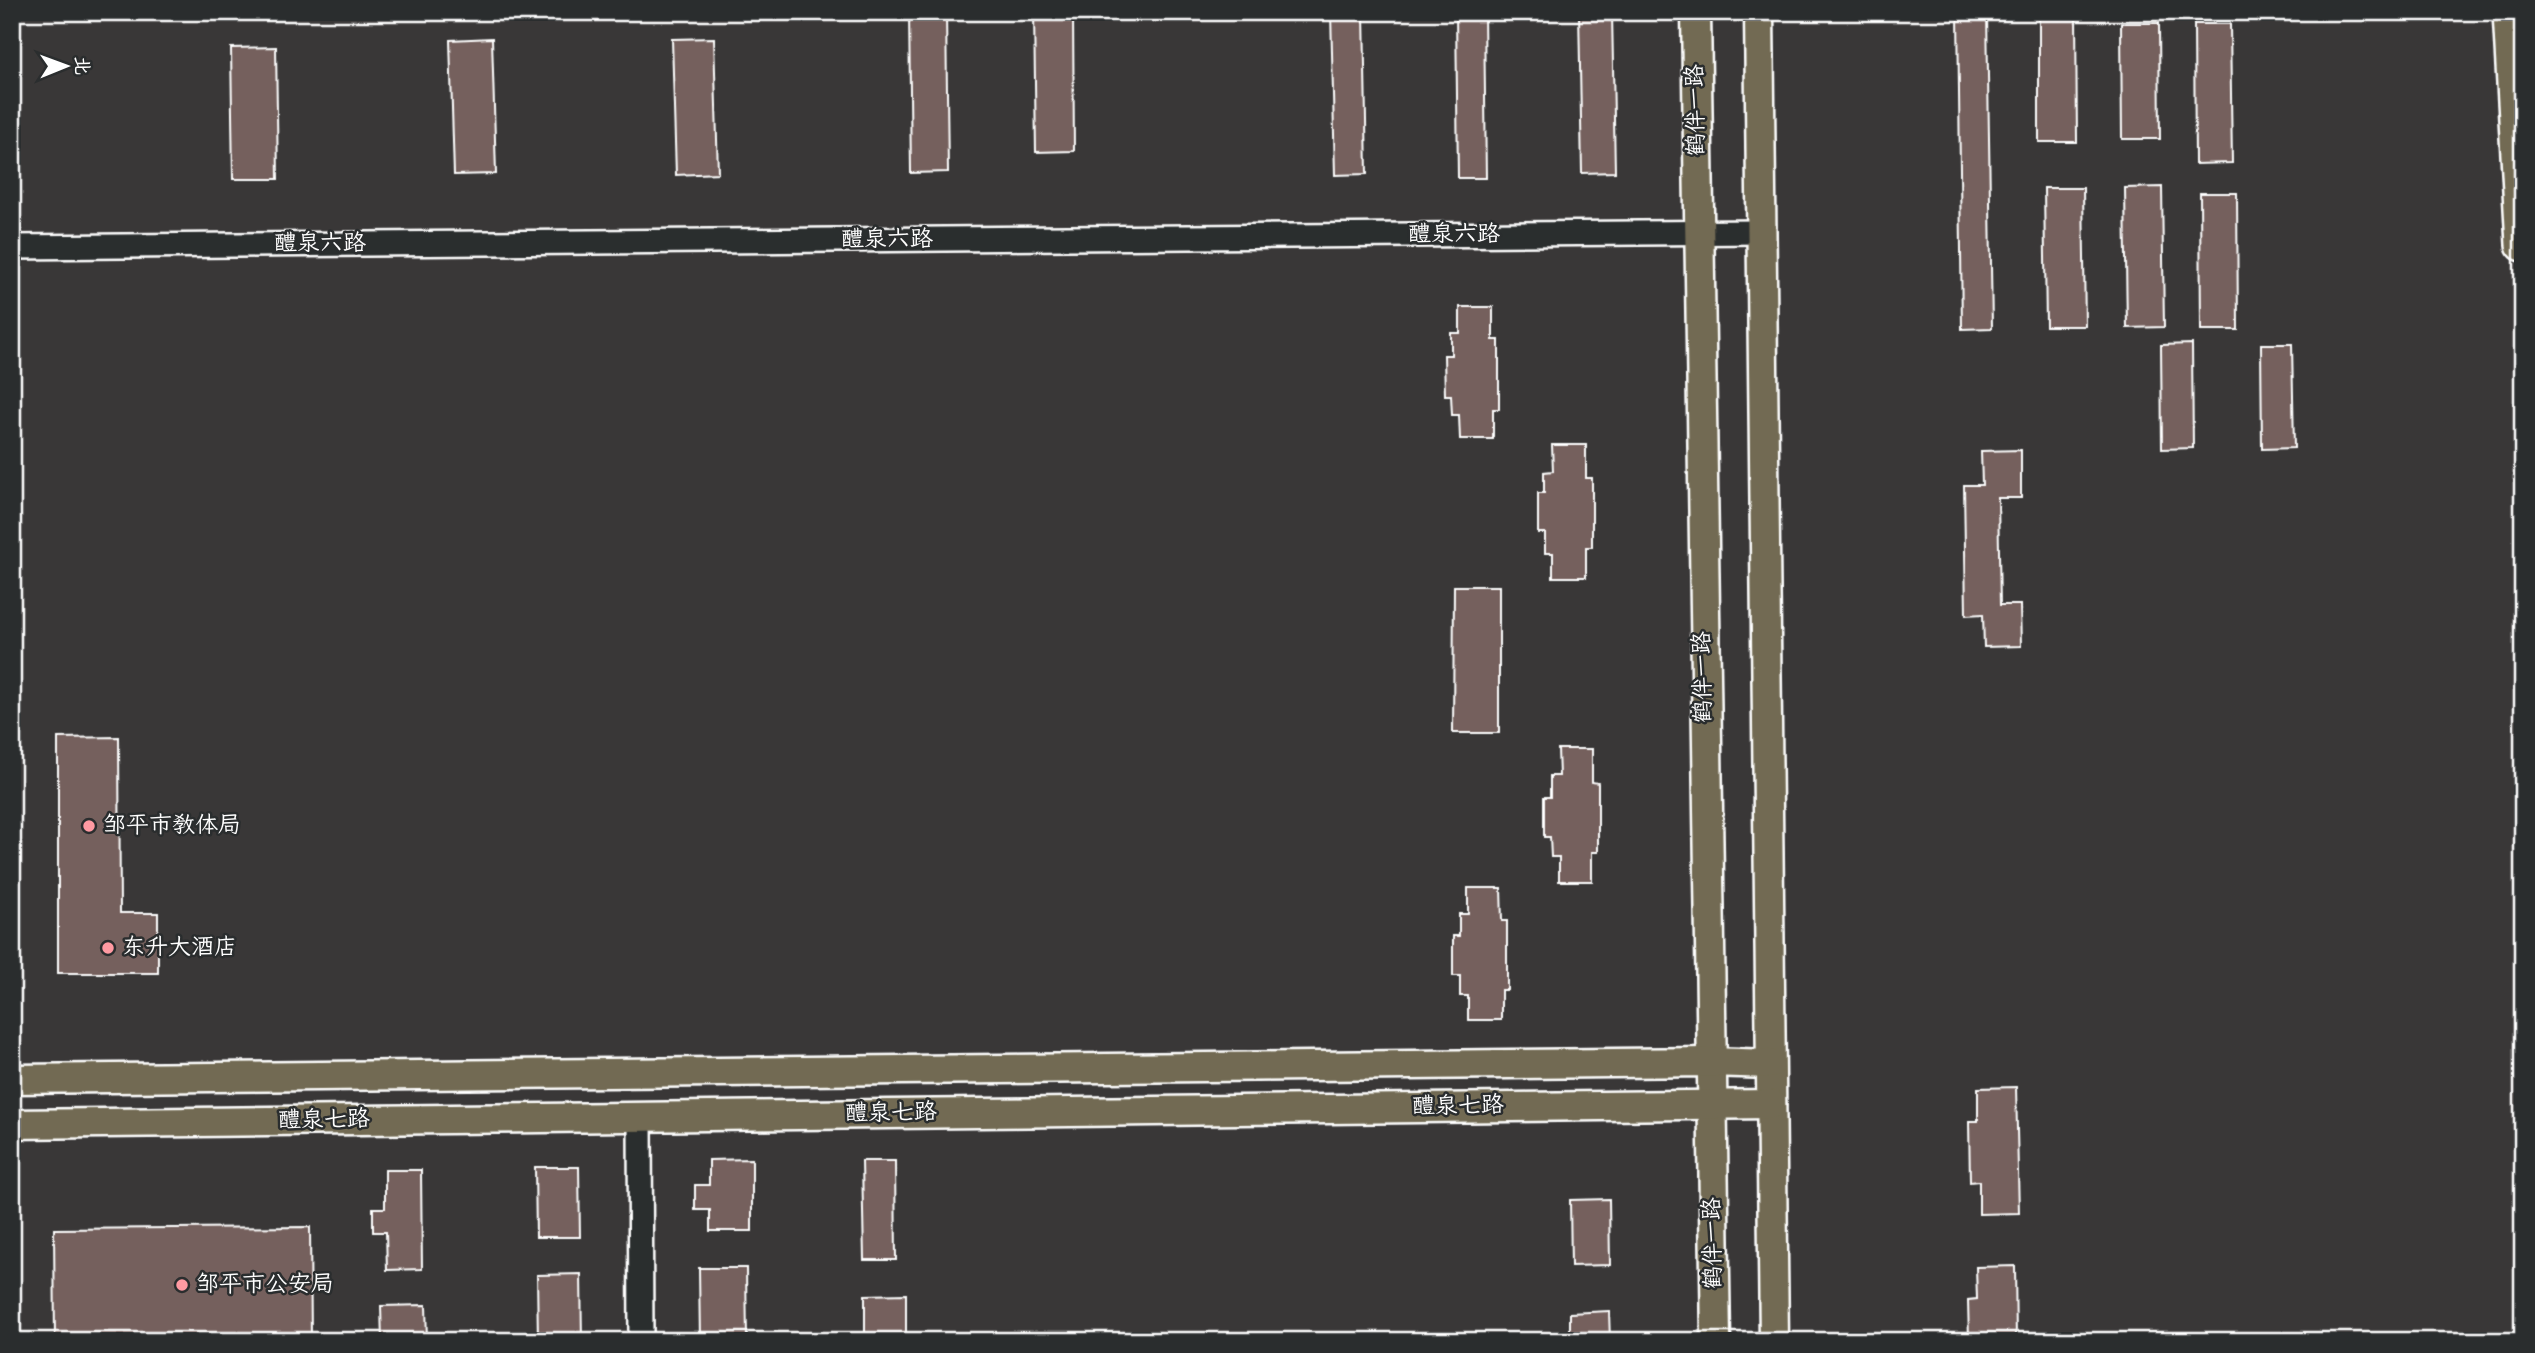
<svg xmlns="http://www.w3.org/2000/svg" width="2535" height="1353" font-family="'Indie Flower','LXGW WenKai TC',sans-serif">
  <rect width="100%" height="100%" fill="#393737"/>
  <filter id="ink" filterUnits="userSpaceOnUse"><feTurbulence type="fractalNoise" baseFrequency=".0143" numOctaves="2"/><feDisplacementMap in="SourceGraphic" scale="14" xChannelSelector="R" yChannelSelector="G"/><feConvolveMatrix kernelMatrix="1 2 1 2 8 2 1 2 1" color-interpolation-filters="sRGB"/></filter>
  <g filter="url(#ink)">
    <g fill="#74615d" stroke="#fff" stroke-width="2">
      <polygon points="909,12 946,12 948,172 911,173"/>
      <polygon points="1034,12 1073,12 1074,151 1036,152"/>
      <polygon points="1331,12 1364,12 1367,174 1335,175"/>
      <polygon points="1456,12 1484,12 1486,178 1458,178"/>
      <polygon points="1579,12 1612,12 1615,172 1582,173"/>
      <polygon points="1958,12 1987,12 1992,328 1962,329"/>
      <polygon points="2039,12 2076,12 2077,142 2039,142"/>
      <polygon points="2121,23 2159,23 2160,139 2122,139"/>
      <polygon points="2194,24 2230,24 2232,163 2195,164"/>
      <polygon points="492,38 496,174 454,175 450,40"/>
      <polygon points="714,38 718,173 676,175 672,39"/>
      <polygon points="276,47 278,179 233,179 231,48"/>
      <polygon points="2162,187 2164,327 2127,328 2125,188"/>
      <polygon points="2044,188 2083,188 2085,326 2046,326"/>
      <polygon points="2200,193 2237,193 2238,330 2201,330"/>
      <polygon points="1460,307 1493,307 1493,340 1499,340 1499,409 1493,409 1493,439 1460,439 1459,415 1452,415 1451,395 1445,395 1444,355 1451,355 1451,333 1460,333"/>
      <polygon points="2192,344 2193,448 2162,449 2161,345"/>
      <polygon points="2261,344 2292,344 2294,448 2262,449"/>
      <polygon points="1552,445 1586,445 1586,478 1592,478 1592,547 1586,547 1586,577 1553,577 1553,553 1545,553 1545,533 1538,533 1538,493 1544,493 1544,472 1553,471"/>
      <polygon points="2021,450 2021,498 1998,498 2000,605 2020,605 2021,646 1984,647 1983,614 1966,615 1964,485 1982,485 1981,451"/>
      <polygon points="1454,586 1499,586 1499,733 1453,733"/>
      <polygon points="119,737 120,913 158,913 158,973 58,973 58,738"/>
      <polygon points="1558,749 1592,749 1592,782 1598,783 1598,852 1592,852 1592,881 1559,881 1559,857 1551,857 1550,837 1544,837 1544,797 1550,797 1550,776 1559,776"/>
      <polygon points="1468,888 1501,888 1502,921 1507,921 1507,990 1501,990 1501,1020 1468,1020 1468,996 1460,996 1460,976 1453,976 1453,936 1459,936 1459,914 1468,914"/>
      <polygon points="2016,1087 2019,1213 1979,1214 1979,1181 1970,1182 1969,1121 1978,1121 1978,1088"/>
      <polygon points="752,1159 752,1231 710,1231 710,1210 695,1210 695,1185 709,1185 709,1160"/>
      <polygon points="862,1161 895,1161 896,1260 864,1260"/>
      <polygon points="535,1167 579,1167 580,1237 536,1237"/>
      <polygon points="385,1170 421,1170 422,1269 387,1270 386,1232 373,1232 373,1208 385,1208"/>
      <polygon points="1609,1199 1610,1265 1571,1266 1570,1200"/>
      <polygon points="310,1227 311,1341 55,1341 54,1229"/>
      <polygon points="2015,1266 2016,1341 1969,1341 1968,1300 1977,1299 1976,1267"/>
      <polygon points="699,1268 746,1268 747,1341 700,1341"/>
      <polygon points="581,1274 582,1341 538,1341 537,1275"/>
      <polygon points="906,1294 906,1341 865,1341 865,1295"/>
      <polygon points="426,1305 427,1341 382,1341 381,1306"/>
      <polygon points="1609,1311 1610,1341 1570,1341 1570,1313"/>
    </g>
    <g fill="none" stroke-linecap="round" stroke-linejoin="round">
      <defs>
        <g id="minor">
          <polyline points="12,247 1763,232"/>
          <polyline points="640,1117 641,1341"/>
        </g>
        <g id="major">
          <polyline points="1696,12 1716,1341"/>
          <polyline points="1759,12 1774,1341"/>
          <polyline points="12,1079 1710,1062 1770,1064"/>
          <polyline points="12,1124 1771,1104"/>
        </g>
        <polyline id="highway" points="2510,12 2523,244"/>
      </defs>
      <use href="#minor" stroke="#fff" stroke-width="28"/>
      <use href="#major" stroke="#fff" stroke-width="33"/>
      <use href="#highway" stroke="#fff" stroke-width="38"/>
      <use href="#minor" stroke="#2a2d2e" stroke-width="23"/>
      <use href="#major" stroke="#726b52" stroke-width="28"/>
      <use href="#highway" stroke="#726b52" stroke-width="33"/>
    </g>
  </g>
  <g fill="#ff9aa2" stroke="#2a2d2e" stroke-width="2.5">
    <circle cx="89" cy="826" r="7"/>
    <circle cx="108" cy="948" r="7"/>
    <circle cx="182" cy="1285" r="7"/>
  </g>
  <g text-anchor="middle" dominant-baseline="central" stroke-width="5" stroke-linejoin="round" paint-order="stroke">
    <g font-size="23" fill="#fff" stroke="#2a2d2e">
      <text transform="translate(1697 110) rotate(-91)">鹤伴一路</text>
      <text x="1454" y="235">醴泉六路</text>
      <text x="887" y="240">醴泉六路</text>
      <text x="320" y="244">醴泉六路</text>
      <text transform="translate(1704 677) rotate(-91)">鹤伴一路</text>
      <text transform="translate(1458 1107) rotate(-1)">醴泉七路</text>
      <text transform="translate(891 1114) rotate(-1)">醴泉七路</text>
      <text transform="translate(324 1121) rotate(-1)">醴泉七路</text>
      <text transform="translate(1714 1243) rotate(-91)">鹤伴一路</text>
    </g>
    <g font-size="23" fill="#fff" stroke="#2a2d2e" text-anchor="start">
      <text x="103" y="826">邹平市教体局</text>
      <text x="122" y="948">东升大酒店</text>
      <text x="196" y="1285">邹平市公安局</text>
    </g>
  </g>
  <rect width="2535" height="1353" fill="none" stroke="#2a2d2e" stroke-width="42"/>
  <rect x="21" y="21" width="2493" height="1311" fill="none" stroke="#fff" stroke-width="2.5" filter="url(#ink)"/>
  <g transform="translate(66 66) rotate(89)" stroke="#2a2d2e" stroke-width="5" paint-order="stroke">
  <path d="M0-5L12 26L0 18L-12 26Z" fill="#ffffff"/>
  <text y="-10" font-size="19" font-weight="bold" text-anchor="middle" fill="#ffffff">北</text>
  </g>
</svg>
